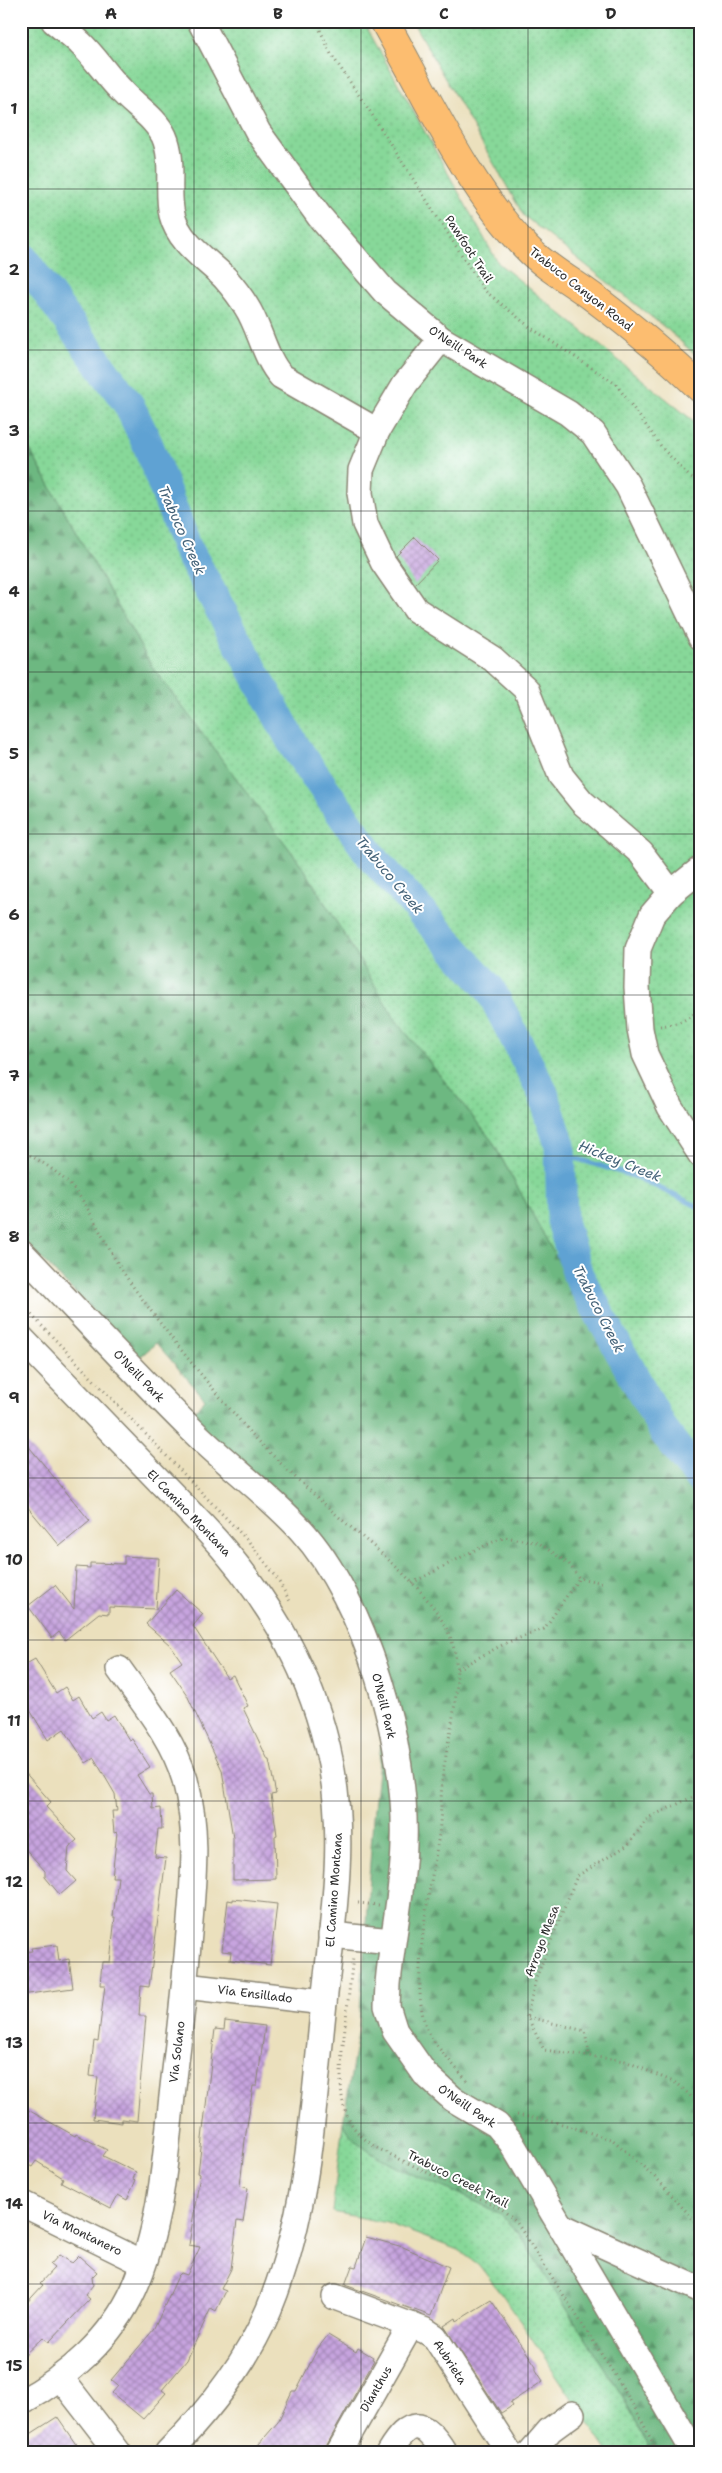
<svg xmlns="http://www.w3.org/2000/svg" width="722" height="2473" font-family="'Shantell Sans',sans-serif">
  <defs>
    <pattern id="grass-dots" width="8" height="8" patternUnits="userSpaceOnUse" patternTransform="scale(1.25)"><rect width="8" height="8" fill="#87d899"/><path d="M2 2h.1M6 6h.1" fill="none" stroke="#75ba84" stroke-width="1.8" stroke-linecap="round"/></pattern>
    <pattern id="forest-firs" width="22" height="20" patternUnits="userSpaceOnUse" patternTransform="scale(1.25)"><rect width="22" height="20" fill="#6db881"/><path d="M5 1l3.5 6h-7zM16 11l3.5 6h-7z" fill="#5a966a"/></pattern>
    <pattern id="building-cross-hatch" width="8" height="8" patternUnits="userSpaceOnUse" patternTransform="scale(1.25)"><rect width="8" height="8" fill="#c7a4df"/><path d="M0 0l8 8M0 8l8-8" fill="none" stroke="#a286b5"/></pattern>
  </defs>
  <rect width="100%" height="100%" fill="#fff"/>
  <filter id="ink" filterUnits="userSpaceOnUse"><feTurbulence type="fractalNoise" baseFrequency=".02" numOctaves="2"/><feDisplacementMap in="SourceGraphic" scale="10" xChannelSelector="R" yChannelSelector="G"/><feConvolveMatrix kernelMatrix="1 2 1 2 8 2 1 2 1" color-interpolation-filters="sRGB"/></filter>
  <filter id="wash" filterUnits="userSpaceOnUse"><feTurbulence type="fractalNoise" baseFrequency=".0096" numOctaves="4" result="noise"/><feDisplacementMap in="SourceGraphic" scale="20" xChannelSelector="R" yChannelSelector="G"/><feGaussianBlur stdDeviation="1.12" result="paint"/><feColorMatrix in="noise" values="0 0 0 0 0 0 0 0 0 0 0 0 0 0 0 0 0 1.4 0 .05"/><feComposite in="paint" operator="in"/></filter>
  <g filter="url(#wash)">
    <rect width="100%" height="100%" fill="#ebe0bd"/>
    <g fill="url(#grass-dots)" stroke="#598262">
      <polygon points="21,21 363,21 498,263 701,427 701,1494 633,1397 492,1141 395,1019 305,870 151,665 27,445 21,438"/>
      <polygon points="412,21 701,21 701,360 668,330 524,216"/>
      <path d="M343,2123C359,2164 463,2189 500,2215C507,2221 513,2228 519,2234L623,2397L651,2452H608L504,2297L478,2264L458,2250L387,2223L332,2212Z"/>
    </g>
    <path fill="url(#forest-firs)" stroke="#4c7256" d="M21,438L27,445L151,665L305,870L395,1019L492,1141L633,1397L701,1494V2452H651L623,2397L519,2234C513,2228 507,2221 500,2215C463,2189 358,2164 343,2123L359,2027L373,1818L385,1706L338,1563L189,1417L205,1399L156,1343L139,1358L21,1238Z"/>
    <g fill="none" stroke-linecap="round" stroke-linejoin="round">
      <polyline stroke="#5fa2d3" stroke-width="5" points="560,1145 575,1158 636,1177 701,1208"/>
      <polyline stroke="#5fa2d3" stroke-width="31" points="21,256 129,405 148,445 187,548 295,747 372,857 490,989 543,1093 560,1145 562,1221 578,1275 665,1433 701,1480"/>
    </g>
    <g id="blocks">
      <g fill="url(#building-cross-hatch)">
        <polygon points="415,537 438,560 415,584 396,556"/>
        <polygon points="21,1437 90,1521 60,1546 21,1499"/>
        <polygon points="124,1556 159,1558 156,1609 109,1607 109,1614 99,1613 65,1640 59,1632 52,1638 28,1606 55,1585 74,1609 76,1567 90,1568 90,1563 124,1564"/>
        <polygon points="176,1590 203,1614 193,1626 227,1678 233,1675 248,1706 243,1708 268,1760 269,1760 276,1794 271,1795 277,1835 275,1836 276,1879 233,1880 233,1838 222,1770 187,1695 170,1670 182,1662 170,1645 146,1624"/>
        <polygon points="35,1659 56,1693 65,1687 73,1700 79,1696 92,1718 101,1712 106,1720 114,1715 129,1740 132,1739 150,1767 137,1775 149,1794 152,1794 153,1809 161,1808 162,1829 158,1829 155,1857 166,1858 149,1987 141,1986 139,2016 146,2016 137,2121 122,2119 122,2123 93,2119 98,2077 90,2076 94,2041 98,2042 105,1985 100,1985 102,1962 110,1962 115,1917 113,1917 118,1877 112,1877 117,1832 114,1833 112,1811 117,1811 115,1794 94,1758 86,1763 64,1729 48,1740 27,1705 21,1708 21,1667"/>
        <polygon points="21,1768 51,1802 46,1807 77,1840 69,1847 67,1871 76,1881 60,1895 45,1877 45,1871 21,1844"/>
        <polygon points="233,1899 277,1904 270,1965 230,1960 231,1952 222,1951 228,1900 233,1901"/>
        <polygon points="57,1945 59,1961 69,1959 73,1988 21,1995 21,1952 32,1951 31,1948"/>
        <polygon points="225,2021 265,2026 257,2086 253,2086 245,2140 240,2186 248,2188 243,2222 237,2221 231,2269 221,2289 226,2291 216,2311 211,2308 187,2360 162,2390 166,2393 143,2419 112,2393 118,2386 111,2380 154,2329 178,2276 181,2273 187,2275 200,2247 189,2245 200,2174 198,2173 215,2029 224,2030"/>
        <polygon points="21,2106 75,2136 76,2134 107,2150 103,2156 136,2172 133,2179 136,2180 127,2200 118,2195 111,2208 61,2182 63,2178 36,2161 32,2167 21,2161"/>
        <polygon points="366,2237 403,2247 449,2267 431,2316 345,2285 352,2266 356,2267"/>
        <polygon points="59,2255 72,2263 79,2256 97,2272 92,2277 93,2285 85,2295 90,2299 49,2342 43,2337 21,2358 21,2309 43,2285 40,2283 54,2268 50,2265"/>
        <polygon points="491,2300 536,2366 536,2370 543,2381 510,2403 512,2406 501,2413 444,2326 456,2318 457,2321"/>
        <polygon points="328,2335 356,2352 358,2348 373,2357 372,2359 374,2360 323,2452 252,2452 278,2422 292,2391 296,2391 318,2348"/>
        <polygon points="57,2417 77,2446 69,2452 21,2452 21,2440"/>
      </g>
    </g>
  </g>
  <g filter="url(#ink)">
    <use href="#blocks" fill-opacity="0" stroke="#8b8674" stroke-width="1"/>
    <g fill="none" stroke-linecap="round" stroke-linejoin="round">
      <defs>
        <g id="minor">
          <path d="M54,21C63,29 72,35 80,43C95,57 106,75 120,89C133,105 155,117 164,136C175,161 166,189 172,215C179,243 206,259 225,278C232,286 240,296 246,306C260,327 264,357 281,376L377,431"/>
          <polyline points="200,21 258,132 319,216 385,292 441,339 568,413 593,433 628,486 701,637"/>
          <polyline points="441,339 405,384 377,431 361,470 360,493 365,524 383,562 416,610 493,659 526,689 561,776 582,802 641,853 671,893 652,915 638,949 637,987 640,1029 645,1054 670,1107 701,1155"/>
          <polyline points="671,893 701,869"/>
          <path d="M21,1252C78,1311 133,1372 191,1429C226,1464 267,1493 301,1530C366,1601 408,1749 404,1844C403,1891 392,1937 388,1984L387,2006L395,2031L425,2074L453,2099L497,2125L511,2142L694,2452"/>
          <path d="M21,1338L202,1525C262,1589 306,1659 327,1746C349,1833 332,1924 323,2012C313,2111 308,2215 269,2309C246,2364 210,2410 168,2452"/>
          <polyline points="331,1935 392,1941"/>
          <polyline points="185,1986 324,2002"/>
          <polyline points="21,2203 143,2263"/>
          <polyline points="561,2226 701,2290"/>
          <polyline points="335,2297 426,2331 435,2337 509,2452"/>
          <polyline points="60,2377 118,2452"/>
          <path d="M21,2402C68,2377 112,2338 134,2289C164,2221 166,2143 175,2070C181,2020 186,1971 190,1921C194,1872 198,1828 185,1780C173,1738 143,1703 119,1669"/>
          <polyline points="339,2452 411,2325"/>
          <path d="M389,2452C409,2419 423,2418 444,2452"/>
          <polyline points="531,2452 550,2430 572,2414"/>
        </g>
        <path id="major" d="M384,21C426,95 468,188 527,248C546,268 573,282 594,298C631,326 668,356 701,389"/>
      </defs>
      <use href="#minor" stroke="#8b8674" stroke-width="28"/>
      <use href="#major" stroke="#8b8674" stroke-width="30"/>
      <g stroke="#8b8674" stroke-width="3" stroke-dasharray="1 4" stroke-linecap="butt">
        <polyline points="316,21 331,54 369,110 484,290 531,328 616,384 663,449 689,476 701,482"/>
        <path d="M660,1026C677,1024 690,1020 701,1007"/>
        <path d="M21,1151C38,1159 54,1169 67,1182C84,1198 93,1219 104,1239C114,1258 126,1278 140,1296C174,1343 211,1387 249,1431C274,1458 302,1484 330,1509C368,1544 438,1593 453,1645C463,1682 451,1724 445,1761C440,1785 442,1810 439,1834C432,1883 406,1990 429,2033C438,2050 455,2066 467,2081"/>
        <polyline points="21,1304 250,1543 275,1575 291,1603"/>
        <polyline points="412,1583 475,1550 505,1537 539,1543 569,1564 579,1578"/>
        <polyline points="457,1669 506,1643 544,1629 579,1578 604,1583"/>
        <polyline points="701,1793 648,1818 628,1845 577,1876 536,1978 527,2016 544,2050 625,2061 678,2084 701,2106"/>
        <polyline points="358,1903 379,1905"/>
        <polyline points="528,2017 585,2031 589,2054"/>
        <polyline points="343,2045 353,1957"/>
        <path d="M342,2051C340,2093 337,2123 377,2148L502,2209L517,2223L618,2380L640,2417L657,2452"/>
        <polyline points="517,2115 559,2123 613,2140 658,2180 701,2228"/>
      </g>
      <use href="#minor" stroke="#fff" stroke-width="25"/>
      <use href="#major" stroke="#fcbd6f" stroke-width="28"/>
    </g>
  </g>
  <path fill="none" stroke="#2b2b2b" stroke-width="1" stroke-opacity="0.55" d="M194,21V2452M361,21V2452M528,21V2452M21,189H701M21,350H701M21,511H701M21,672H701M21,834H701M21,995H701M21,1156H701M21,1317H701M21,1478H701M21,1640H701M21,1801H701M21,1962H701M21,2123H701M21,2284H701"/>
  <g text-anchor="middle" dominant-baseline="central" stroke-width="4" stroke-linejoin="round" paint-order="stroke">
    <g font-size="12" fill="#2b2b2b" stroke="#fff">
      <text transform="translate(469 249) rotate(57)">Pawfoot Trail</text>
      <text transform="translate(581 289) rotate(38)">Trabuco Canyon Road</text>
      <text transform="translate(458 347) rotate(33)">O'Neill Park</text>
      <text transform="translate(139 1376) rotate(46)">O'Neill Park</text>
      <text transform="translate(189 1513) rotate(46)">El Camino Montana</text>
      <text transform="translate(384 1706) rotate(76)">O'Neill Park</text>
      <text transform="translate(334 1890) rotate(-86)">El Camino Montana</text>
      <text transform="translate(542 1941) rotate(-69)">Arroyo Mesa</text>
      <text transform="translate(255 1994) rotate(7)">Via Ensillado</text>
      <text transform="translate(177 2052) rotate(-83)">Via Solano</text>
      <text transform="translate(467 2106) rotate(34)">O'Neill Park</text>
      <text transform="translate(458 2179) rotate(27)">Trabuco Creek Trail</text>
      <text transform="translate(82 2233) rotate(26)">Via Montanero</text>
      <text transform="translate(450 2362) rotate(57)">Aubrieta</text>
      <text transform="translate(376 2389) rotate(-60)">Dianthus</text>
    </g>
    <g font-size="14" font-style="italic" fill="#426177" stroke="#fff">
      <text transform="translate(182 530) rotate(66)">Trabuco Creek</text>
      <text transform="translate(390 875) rotate(50)">Trabuco Creek</text>
      <text transform="translate(620 1161) rotate(22)">Hickey Creek</text>
      <text transform="translate(599 1309) rotate(63)">Trabuco Creek</text>
    </g>
  </g>
  <rect width="722" height="2473" fill="none" stroke="#fff" stroke-width="55"/>
  <rect x="28" y="28" width="666" height="2418" fill="none" stroke="#2b2b2b" stroke-width="2"/>
  <g font-size="16" text-anchor="middle" font-weight="bold" fill="#2b2b2b">
    <text x="111" y="19">A</text>
    <text x="278" y="19">B</text>
    <text x="444" y="19">C</text>
    <text x="611" y="19">D</text>
    <text x="14" y="114">1</text>
    <text x="14" y="275">2</text>
    <text x="14" y="436">3</text>
    <text x="14" y="597">4</text>
    <text x="14" y="759">5</text>
    <text x="14" y="920">6</text>
    <text x="14" y="1081">7</text>
    <text x="14" y="1242">8</text>
    <text x="14" y="1403">9</text>
    <text x="14" y="1565">10</text>
    <text x="14" y="1726">11</text>
    <text x="14" y="1887">12</text>
    <text x="14" y="2048">13</text>
    <text x="14" y="2209">14</text>
    <text x="14" y="2371">15</text>
  </g>
</svg>
